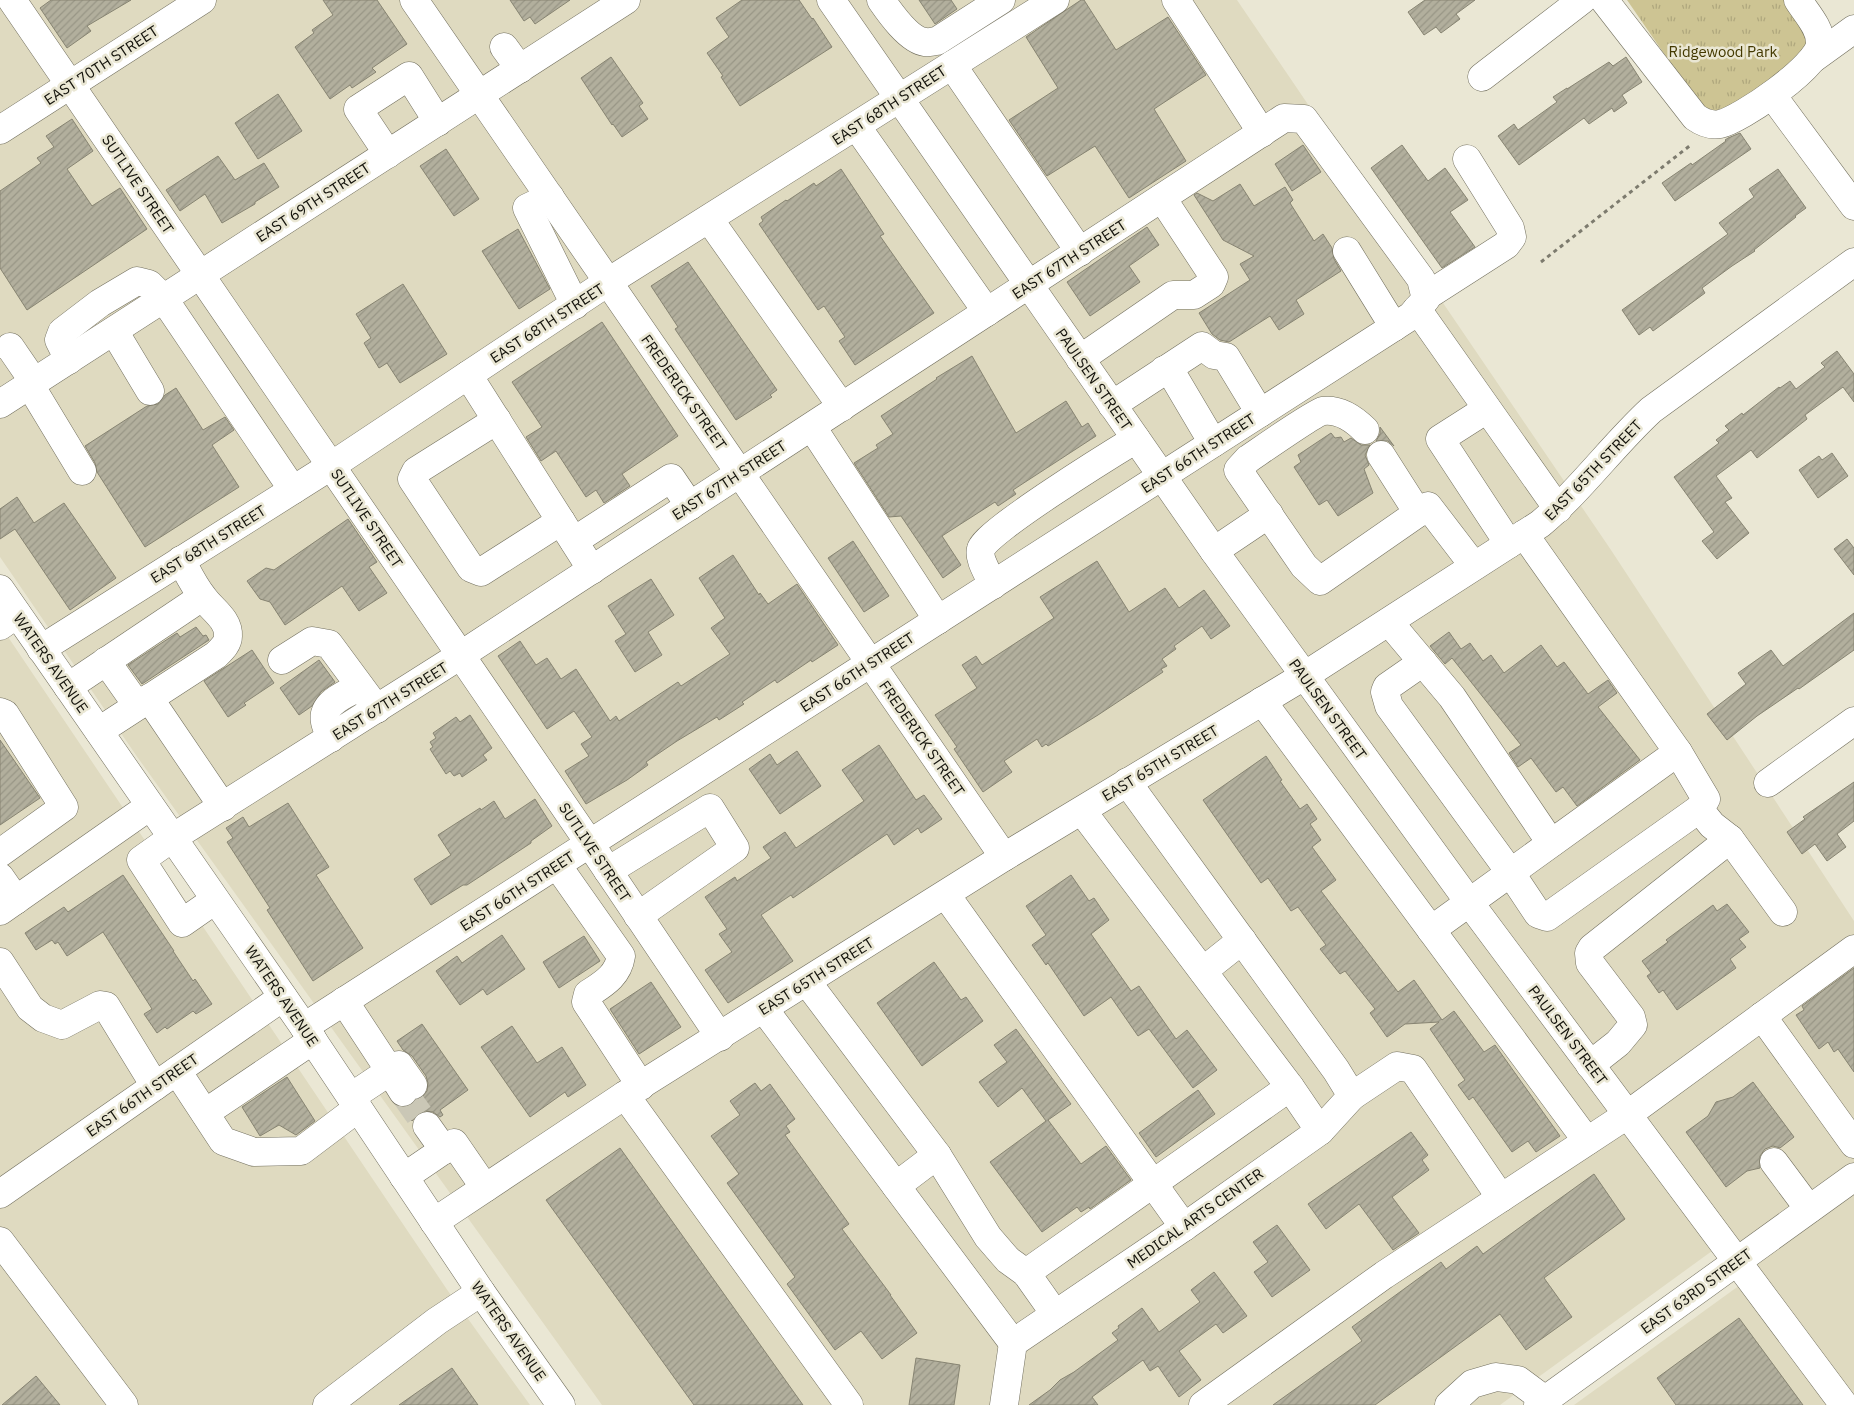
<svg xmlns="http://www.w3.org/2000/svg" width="1854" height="1405" font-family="'IBM Plex Sans',sans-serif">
  <defs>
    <pattern id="grass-tufts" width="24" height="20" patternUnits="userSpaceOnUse" patternTransform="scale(1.25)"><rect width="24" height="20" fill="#cdc493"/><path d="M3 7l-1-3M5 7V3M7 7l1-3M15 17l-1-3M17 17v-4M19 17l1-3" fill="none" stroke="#afa77d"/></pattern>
    <pattern id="building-hatch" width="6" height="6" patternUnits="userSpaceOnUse" patternTransform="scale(1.25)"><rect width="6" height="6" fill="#b2af9d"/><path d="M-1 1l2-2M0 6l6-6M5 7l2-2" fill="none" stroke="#989686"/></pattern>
  </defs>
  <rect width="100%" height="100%" fill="#eae7d4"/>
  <g fill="#dfdac0">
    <polygon points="0,0 1237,0 1611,550 1854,921 1854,1397 1734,1235 1500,1405 602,1405 138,758 0,557"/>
    <polygon points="0,625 448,1291 530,1405 0,1405"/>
    <polygon points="1740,1285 1829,1405 1574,1405"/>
  </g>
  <path fill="url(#grass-tufts)" d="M1627,0H1786L1809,31V49C1794,60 1734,110 1719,112C1711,113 1705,108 1698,103Z"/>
  <g fill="url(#building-hatch)" stroke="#878472">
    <polygon points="51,0 131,0 87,26 91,31 67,48 40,8"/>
    <polygon points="323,0 377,0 407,44 372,68 376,72 352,88 350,85 330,99 295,47 314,33 312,30 333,15"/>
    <polygon points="510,0 570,0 535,24 530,17 524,21"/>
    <polygon points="742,0 799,0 812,19 813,18 832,47 740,106 721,77 723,76 707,53 729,37 716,18"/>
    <polygon points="919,0 951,0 957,9 935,24"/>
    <polygon points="1081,0 1084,0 1116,50 1168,17 1206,75 1154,109 1186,161 1129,198 1095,146 1047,176 1009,120 1058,88 1026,37"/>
    <polygon points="1425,0 1475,0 1456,14 1460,19 1441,33 1436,27 1424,35 1408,12"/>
    <polygon points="611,57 643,103 639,106 648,119 622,137 613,124 612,125 581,78"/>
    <polygon points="1626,57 1642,82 1622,95 1627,103 1614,112 1612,108 1589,124 1584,118 1519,165 1498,136 1514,124 1518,130 1557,102 1553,97 1567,88 1567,89 1609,62 1613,66"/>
    <polygon points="278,94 302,131 258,159 235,123"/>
    <polygon points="72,119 93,151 67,169 92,206 120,188 147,229 27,310 0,268 0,191 41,163 37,158 54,147 46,136"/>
    <polygon points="1740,133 1751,149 1675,201 1662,183 1691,163 1692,165 1726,141 1725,140 1728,138"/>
    <polygon points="1303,145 1321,172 1292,191 1275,164"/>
    <polygon points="1402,145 1428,181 1445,168 1468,200 1450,212 1475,247 1442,268 1371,168"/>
    <polygon points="446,149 479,199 454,216 420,166"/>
    <polygon points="218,156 235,180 264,163 279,187 255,202 255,204 222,223 205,194 180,211 166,190"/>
    <polygon points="841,169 884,234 880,236 934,313 855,365 839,341 845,337 824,306 818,310 759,224 763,221 761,217 786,200 787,201 814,183 816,186"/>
    <polygon points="1778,169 1806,208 1795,216 1796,217 1754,250 1755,251 1732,266 1702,288 1705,293 1653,331 1650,327 1639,335 1622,310 1728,234 1719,223 1754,197 1749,189"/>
    <polygon points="1240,184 1254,206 1285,187 1293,200 1290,203 1314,241 1323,234 1332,248 1334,259 1341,271 1296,300 1304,314 1279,330 1270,316 1229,342 1220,340 1212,334 1199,313 1250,280 1240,264 1254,256 1223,240 1194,195 1197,193 1213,201"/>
    <polygon points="1147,227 1159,245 1129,266 1140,282 1090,316 1067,282"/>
    <polygon points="518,229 550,289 519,309 482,251"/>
    <polygon points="688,262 777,390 770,395 772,397 736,420 675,329 678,327 651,286"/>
    <polygon points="403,284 447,354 400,383 387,363 379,368 364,343 371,338 356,314"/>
    <polygon points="602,322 678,436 622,474 630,486 604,503 596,490 586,497 556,451 541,461 526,437 542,427 512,382"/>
    <polygon points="1837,351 1854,374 1854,402 1843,387 1805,415 1807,419 1757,458 1751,450 1716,476 1732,498 1725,502 1749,533 1717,559 1702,541 1714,532 1674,477 1719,443 1716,440 1729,430 1725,426 1742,413 1743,415 1779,387 1780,388 1790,381 1796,389 1825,367 1821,363"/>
    <polygon points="972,356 1016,433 1066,401 1082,427 1088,423 1096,436 1013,490 1016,494 998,506 995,502 942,536 961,565 943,578 901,516 889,517 854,463 878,448 876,445 893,434 881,416 937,379 936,378"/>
    <polygon points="176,388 203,430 225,417 234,430 212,445 239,487 145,547 97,472 95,463 85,446 147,406 158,404 165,395"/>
    <polygon points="1380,427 1394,446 1388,441 1376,441 1380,434"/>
    <polygon points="1331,433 1335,438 1341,437 1344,442 1351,438 1361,445 1370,445 1365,455 1369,465 1364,469 1373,493 1338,516 1327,500 1319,505 1294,467 1301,462 1298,455"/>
    <polygon points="1832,453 1848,476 1818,498 1799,470 1819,456 1822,460"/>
    <polygon points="17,497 34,523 64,503 116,578 70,610 15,529 0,539 0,509"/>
    <polygon points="348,519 377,562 369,567 387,593 359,611 342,586 285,625 270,602 260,599 247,581 266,568 274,570"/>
    <polygon points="1847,539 1854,548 1854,575 1834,549"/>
    <polygon points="853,541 889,596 864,612 828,558"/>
    <polygon points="733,555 759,595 760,593 768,604 797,584 838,645 812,662 811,660 777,683 775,680 742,702 744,704 719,720 717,717 677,741 646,762 648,765 627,780 586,804 565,771 589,756 581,744 592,737 574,711 547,729 498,656 520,641 536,665 547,658 561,679 576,669 610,721 616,716 619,721 678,682 681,686 730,654 711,628 725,618 699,578"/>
    <polygon points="1097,561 1129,612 1165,588 1179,608 1204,590 1230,626 1211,639 1202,626 1174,646 1176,649 1162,659 1167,666 1161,669 1163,672 1098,715 1048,746 1046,744 1042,747 1037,739 1004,761 1012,772 983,792 954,749 957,747 935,715 977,688 962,665 976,656 982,665 1054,618 1040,597"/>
    <polygon points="651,579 674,615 648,632 662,655 635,672 615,641 626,634 608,606"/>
    <polygon points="1854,613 1854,650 1799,689 1798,688 1757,716 1727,740 1707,714 1746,684 1738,673 1771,650 1783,666"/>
    <polygon points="196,627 203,636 206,635 209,640 142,684 128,665 177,633 180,637"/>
    <polygon points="1449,632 1461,649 1470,643 1483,661 1491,655 1504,673 1541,645 1557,667 1564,662 1588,694 1608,680 1617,693 1598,707 1640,760 1577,806 1563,787 1556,792 1531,758 1518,767 1509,753 1521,745 1452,658 1445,664 1430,646"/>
    <polygon points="252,650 274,683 244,703 246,705 228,717 204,681"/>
    <polygon points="319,660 335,682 321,692 312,706 299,715 280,688"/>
    <polygon points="470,715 492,748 483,755 487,760 462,777 460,773 454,776 450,771 446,774 430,749 433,747 430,742 436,738 433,733 456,717 460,722"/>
    <polygon points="0,740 40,798 0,825"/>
    <polygon points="879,745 916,800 924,795 942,819 921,833 918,828 894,845 887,834 793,898 791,895 761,915 793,961 728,1003 705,970 732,952 719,934 727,929 705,897 735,877 737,881 771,858 763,847 785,832 796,848 864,801 842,770"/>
    <polygon points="797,751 821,786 780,814 749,769 770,754 777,765"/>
    <polygon points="1266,756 1282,780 1280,781 1300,809 1307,804 1317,819 1310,824 1321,840 1312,847 1336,880 1321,891 1398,992 1414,980 1442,1020 1454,1011 1484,1052 1495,1045 1560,1136 1536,1152 1528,1141 1512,1152 1473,1097 1469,1100 1458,1085 1465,1080 1430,1029 1439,1022 1405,1024 1387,1037 1370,1013 1375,1009 1345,971 1340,974 1320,949 1326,945 1298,907 1291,911 1268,878 1261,883 1203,800"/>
    <polygon points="1854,782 1854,821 1837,834 1846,847 1827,861 1815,844 1802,854 1787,832 1805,819 1803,817"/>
    <polygon points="535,799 552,826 531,841 531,843 467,885 463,885 431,905 414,879 451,855 438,835 480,808 481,810 494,801 505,819"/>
    <polygon points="288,803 329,867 316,875 363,948 313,981 267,910 270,908 227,842 233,838 226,828 243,817 249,827"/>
    <polygon points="123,875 174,951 173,951 193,981 195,979 212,1004 196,1014 193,1011 167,1029 165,1027 157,1033 144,1014 152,1009 103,932 67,956 58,942 55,944 52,940 36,950 25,933 64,907 68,912"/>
    <polygon points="1071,875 1089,901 1094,898 1109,920 1091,934 1131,991 1139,986 1176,1039 1187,1030 1217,1070 1193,1088 1149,1029 1138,1036 1111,997 1084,1016 1048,963 1046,965 1032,945 1046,935 1026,906"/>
    <polygon points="1727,904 1749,932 1739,939 1746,947 1730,959 1736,968 1677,1010 1663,990 1659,993 1647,976 1651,973 1642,961 1668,942 1666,940 1713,905 1717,911"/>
    <polygon points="502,935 525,969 487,995 483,989 460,1005 436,971 457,956 462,963"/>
    <polygon points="584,936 600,961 559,988 543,962"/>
    <polygon points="934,962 961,1000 966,997 983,1021 922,1066 877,1003"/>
    <polygon points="1854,968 1854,1072 1838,1049 1834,1052 1828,1042 1819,1049 1796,1015 1804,1010 1802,1006"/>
    <polygon points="651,982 681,1027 639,1054 610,1009"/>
    <polygon points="422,1024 468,1090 440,1110 443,1115 440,1117 433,1112 425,1111 418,1114 412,1121 403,1108 411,1105 416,1100 422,1097 427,1091 428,1083 426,1076 412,1056 403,1050 397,1041"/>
    <polygon points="512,1026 537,1063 562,1047 586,1085 568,1097 565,1092 530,1117 481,1047"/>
    <polygon points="1016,1029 1071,1104 1048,1120 1081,1164 1106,1146 1131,1180 1090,1209 1089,1207 1081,1212 1077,1207 1042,1232 990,1162 1046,1121 1022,1088 998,1107 979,1082 1007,1062 994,1045"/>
    <polygon points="287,1077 315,1121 296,1135 279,1125 260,1136 242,1107"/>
    <polygon points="1753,1082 1794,1137 1780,1148 1773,1146 1765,1149 1760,1156 1760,1168 1747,1171 1726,1187 1686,1132 1708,1116 1716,1102 1733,1097"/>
    <polygon points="755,1083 761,1091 770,1084 795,1119 786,1126 790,1132 785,1135 849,1224 842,1229 891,1295 890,1295 917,1333 882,1359 861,1331 835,1350 787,1284 795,1277 727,1183 739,1174 711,1136 740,1115 730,1101"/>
    <polygon points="1198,1090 1215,1114 1156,1157 1139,1133"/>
    <polygon points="1411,1132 1428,1155 1422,1160 1429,1170 1392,1197 1419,1233 1393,1250 1359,1204 1326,1229 1308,1204"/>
    <polygon points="620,1148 803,1405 694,1405 546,1200"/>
    <polygon points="1594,1174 1625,1219 1544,1278 1572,1317 1526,1350 1500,1314 1375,1405 1273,1405 1362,1341 1352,1327 1441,1262 1446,1269 1477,1246 1483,1254"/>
    <polygon points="1277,1225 1310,1270 1272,1297 1254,1272 1268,1262 1253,1242"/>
    <polygon points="1214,1272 1247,1316 1223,1333 1216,1324 1179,1351 1201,1380 1179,1397 1158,1366 1150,1371 1143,1360 1092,1397 1098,1405 1029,1405 1050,1390 1060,1380 1074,1372 1118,1340 1112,1333 1119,1328 1118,1326 1142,1308 1159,1332 1200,1302 1191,1290"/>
    <polygon points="1739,1318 1803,1405 1676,1405 1657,1378"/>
    <polygon points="916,1358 960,1365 954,1405 909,1405"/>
    <polygon points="452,1368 478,1405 399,1405"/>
    <polygon points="36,1376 60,1405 2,1405"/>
  </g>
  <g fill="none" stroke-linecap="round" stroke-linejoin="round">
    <polyline stroke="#cac7b6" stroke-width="28" stroke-dasharray="28 14" stroke-linecap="butt" points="403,1092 427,1126"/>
    <defs>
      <g id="minor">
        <polyline points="12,0 590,844 720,1037"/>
        <polyline points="414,0 1004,857"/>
        <polyline points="831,0 1214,551 1469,902 1844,1405"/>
        <path d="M881,0C890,13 909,40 925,42C928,43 933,41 937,41L1001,0"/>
        <polyline points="1176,0 1262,133"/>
        <path d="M1604,0L1695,117C1702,122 1710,126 1720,124C1740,120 1819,66 1820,44C1821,28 1806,13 1798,0"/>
        <polyline points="504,47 520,69"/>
        <polyline points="1814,58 1854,29"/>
        <polyline points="952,65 1080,252"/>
        <polyline points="1482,77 1582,0"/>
        <polyline points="1772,95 1854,206"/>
        <polyline points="857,127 987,312"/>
        <polyline points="0,130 202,0"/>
        <polyline points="388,154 358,109 409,76 438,122"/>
        <polyline points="550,197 527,208 575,305"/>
        <polyline points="709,219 842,407"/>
        <polyline points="1347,251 1394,327"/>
        <polyline points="1425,297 1506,245 1512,237 1510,228 1467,159"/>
        <polyline points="1417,309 1558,509"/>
        <polyline points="114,331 150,391"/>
        <polyline points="10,347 34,382"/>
        <polyline points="1080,359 1173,295 1194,295 1211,284 1214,277 1162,198"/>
        <polyline points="69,360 59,340 62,332 100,303 137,281 149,284 164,299 293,490"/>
        <polyline points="1164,370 1171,372 1213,443"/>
        <polyline points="468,375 592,570"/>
        <polyline points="30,385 82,471"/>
        <polyline points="0,404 626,0"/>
        <polyline points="1112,405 1202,346 1214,355 1226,357 1260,413"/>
        <polyline points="1487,409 1440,439 1509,544"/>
        <polyline points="497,420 416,471 412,479 471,568 481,572 561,521"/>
        <polyline points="812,427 938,620"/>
        <path d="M1365,430C1354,419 1339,409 1323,411C1314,413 1260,451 1248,459L1238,470L1304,566L1320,581L1428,506L1474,566"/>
        <polyline points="1381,455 1418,513"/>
        <polyline points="574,541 671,478 690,506"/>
        <polyline points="1214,551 1269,514"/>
        <path d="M993,585C989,575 978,559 981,549C985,532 1113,453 1136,439"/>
        <polyline points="1389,622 1452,697 1551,843"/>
        <polyline points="0,626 17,614"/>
        <polyline points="41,649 331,466 608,282 1055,0"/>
        <polyline points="282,660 312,641 329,644 377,709"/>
        <polyline points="106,661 137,705"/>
        <polyline points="1423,662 1387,687 1385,692 1389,706 1510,872 1538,914 1547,917 1699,809 1706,799 1678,752"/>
        <polyline points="68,687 202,597"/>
        <polyline points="149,698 223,807"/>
        <polyline points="1262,701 1587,1141"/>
        <polyline points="0,712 5,714 64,807 0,853"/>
        <path d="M99,731L216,655C221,650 228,644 228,636C229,619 211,609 203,597C194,586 188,573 181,560"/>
        <path d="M331,738C329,733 326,727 325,722C321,703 347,693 360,687"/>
        <polyline points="1768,783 1854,721"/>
        <polyline points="1699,809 1712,825 1730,839 1783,912"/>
        <polyline points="1082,811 1290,1087 1320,1131"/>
        <path d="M557,865L621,956C618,976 603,984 588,994L586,1002L641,1086"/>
        <polyline points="608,871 710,808 735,848 638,916"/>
        <polyline points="0,877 16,900"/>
        <polyline points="946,895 1184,1227"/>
        <polyline points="215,900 182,923 141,860 172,838 461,655 1284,118 1304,119 1421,279 1426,299 1411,316 304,1027"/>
        <polyline points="0,911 150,806"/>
        <polyline points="1431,930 1678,752 1524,534"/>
        <polyline points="0,962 30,1008 43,1018 62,1025 100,1005 106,1006 155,1086"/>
        <polyline points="1203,971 1242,940"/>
        <polyline points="807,982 937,1155 988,1237 1008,1260 1026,1273 1055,1314"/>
        <polyline points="344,1001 390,1071 351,1097"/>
        <polyline points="764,1009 1013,1343"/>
        <polyline points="1762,1016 1854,1144"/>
        <polyline points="1590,1065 1618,1043 1633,1025 1631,1017 1590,963 1589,953 1592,948 1730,839"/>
        <polyline points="177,1071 223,1141 254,1152 301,1151 358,1108"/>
        <polyline points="403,1092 390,1071 399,1065 413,1085"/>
        <polyline points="625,1095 849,1405"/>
        <polyline points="1352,1096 1397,1066 1413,1069 1501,1198"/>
        <polyline points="205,1113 313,1040"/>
        <polyline points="427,1126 444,1150"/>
        <polyline points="1774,1162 1809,1209"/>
        <polyline points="404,1177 454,1143 485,1188"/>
        <polyline points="896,1186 937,1155"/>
        <polyline points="0,1194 283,997"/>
        <path d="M434,1222L625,1095L1004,857L1304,676L1540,524C1581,490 1612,446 1651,410L1854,262"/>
        <polyline points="0,1241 124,1405"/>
        <polyline points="1026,1273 1290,1087"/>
        <polyline points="327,1405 437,1321 481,1292"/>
        <polyline points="1004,1405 1013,1343 1184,1227 1320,1131 1352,1096 1336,1070 1127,782"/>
        <polyline points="1203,1405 1384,1275 1627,1115 1854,949"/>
        <polyline points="1449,1405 1472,1384 1496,1377 1518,1380 1545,1400"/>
        <polyline points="1538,1405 1854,1177"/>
      </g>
      <polyline id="major" points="0,589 304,1027 481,1292 561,1405"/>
    </defs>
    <use href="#minor" stroke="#73705f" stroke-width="29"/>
    <use href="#major" stroke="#73705f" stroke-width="29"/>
    <polyline stroke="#7d7b6e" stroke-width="3" stroke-dasharray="4 4" stroke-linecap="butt" points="1541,262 1692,144"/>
    <use href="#minor" stroke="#fff" stroke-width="28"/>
    <use href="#major" stroke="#fff" stroke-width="28"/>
  </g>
  <g text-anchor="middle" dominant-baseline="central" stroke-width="5" stroke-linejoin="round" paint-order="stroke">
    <g font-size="15" fill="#433900" stroke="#eae7d4">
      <text x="1723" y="51">Ridgewood Park</text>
    </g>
    <g font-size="15" fill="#13120b" stroke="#eae7d4">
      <text transform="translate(101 65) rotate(-33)">EAST 70TH STREET</text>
      <text transform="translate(889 105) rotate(-33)">EAST 68TH STREET</text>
      <text transform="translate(138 184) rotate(56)">SUTLIVE STREET</text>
      <text transform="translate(313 202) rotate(-33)">EAST 69TH STREET</text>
      <text transform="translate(1069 259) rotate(-33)">EAST 67TH STREET</text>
      <text transform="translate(547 323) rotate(-33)">EAST 68TH STREET</text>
      <text transform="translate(1094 379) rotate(55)">PAULSEN STREET</text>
      <text transform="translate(684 392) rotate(55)">FREDERICK STREET</text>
      <text transform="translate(1198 453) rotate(-33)">EAST 66TH STREET</text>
      <text transform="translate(1593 470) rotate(-46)">EAST 65TH STREET</text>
      <text transform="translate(729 480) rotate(-33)">EAST 67TH STREET</text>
      <text transform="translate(367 518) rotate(56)">SUTLIVE STREET</text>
      <text transform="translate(208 544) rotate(-32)">EAST 68TH STREET</text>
      <text transform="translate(51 663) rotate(55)">WATERS AVENUE</text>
      <text transform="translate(857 672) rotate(-33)">EAST 66TH STREET</text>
      <text transform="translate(390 701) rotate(-32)">EAST 67TH STREET</text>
      <text transform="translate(1328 709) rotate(54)">PAULSEN STREET</text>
      <text transform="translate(922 738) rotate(55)">FREDERICK STREET</text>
      <text transform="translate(1160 763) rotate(-31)">EAST 65TH STREET</text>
      <text transform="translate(595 852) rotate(56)">SUTLIVE STREET</text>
      <text transform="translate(517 891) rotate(-33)">EAST 66TH STREET</text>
      <text transform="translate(816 976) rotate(-32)">EAST 65TH STREET</text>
      <text transform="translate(282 996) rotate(56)">WATERS AVENUE</text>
      <text transform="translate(1568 1035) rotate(53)">PAULSEN STREET</text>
      <text transform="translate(142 1095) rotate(-35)">EAST 66TH STREET</text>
      <text transform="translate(1195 1218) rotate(-35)">MEDICAL ARTS CENTER</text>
      <text transform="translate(1696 1291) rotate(-36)">EAST 63RD STREET</text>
      <text transform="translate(509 1331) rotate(55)">WATERS AVENUE</text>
    </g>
  </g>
</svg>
